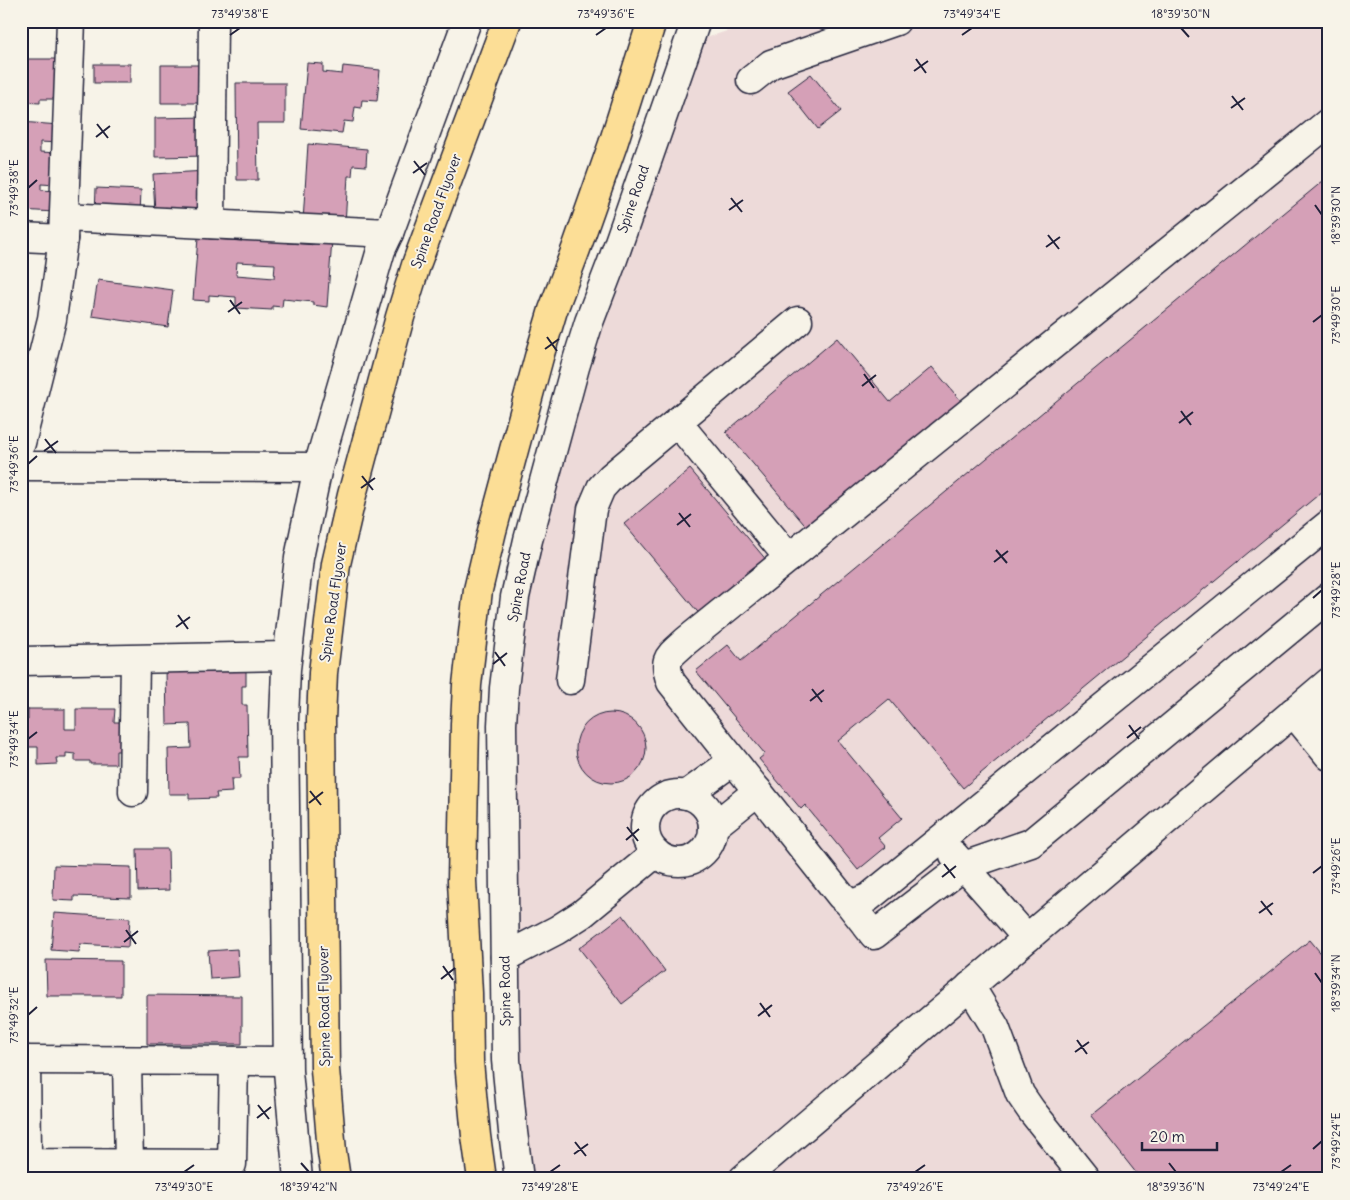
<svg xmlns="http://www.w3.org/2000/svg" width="1350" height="1200" font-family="Delius,sans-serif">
  <rect width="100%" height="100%" fill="#f7f3e8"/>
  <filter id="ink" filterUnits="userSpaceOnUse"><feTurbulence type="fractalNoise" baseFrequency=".02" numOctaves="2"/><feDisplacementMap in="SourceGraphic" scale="10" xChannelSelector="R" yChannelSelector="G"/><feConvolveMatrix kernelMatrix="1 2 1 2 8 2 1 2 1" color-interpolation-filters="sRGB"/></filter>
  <g filter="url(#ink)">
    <polygon fill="#eddad9" points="757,21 1329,21 1329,1179 529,1179 527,1175 499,693 682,46"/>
    <g fill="#d5a0b7" stroke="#22223b" fill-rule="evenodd">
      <polygon points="21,59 55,59 55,99 40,99 40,103 21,102"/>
      <polygon points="307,63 323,64 323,72 342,74 343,66 380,70 377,101 362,100 361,108 355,107 353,122 344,121 342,133 301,129"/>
      <rect x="94" y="64" width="36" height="19"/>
      <polygon points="161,65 209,65 210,103 161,103"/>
      <polygon points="811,74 841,111 818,129 788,91"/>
      <polygon points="236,83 285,83 285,123 257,123 258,180 237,180"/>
      <polygon points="208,117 208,156 155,157 155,118"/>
      <polygon points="21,122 59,125 58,143 40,142 40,152 58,153 56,185 41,184 41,190 55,191 54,212 21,210 21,156 22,156 23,147 21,147"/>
      <polygon points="308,144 367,149 366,166 353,165 352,176 348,176 345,224 303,221"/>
      <polygon points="207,171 209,210 155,213 153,174"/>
      <polygon points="1329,176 1329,486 963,788 889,699 838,741 902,818 878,838 886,847 858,870 805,805 801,809 759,759 765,754 696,671 728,645 741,661"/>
      <polygon points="96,188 141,190 140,215 95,213"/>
      <path d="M243,233L288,237V243L317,245L318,239L332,240L327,307L313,305V302L283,299L282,307L272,306V310L236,308V297L209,295V301L193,300L198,238L242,241ZM237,262L275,264L274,278L236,275Z"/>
      <polygon points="98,280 173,290 168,327 92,316"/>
      <polygon points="837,338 890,402 932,367 961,401 809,530 726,432"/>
      <polygon points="690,469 768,562 702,617 624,524"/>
      <polygon points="246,667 246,686 242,686 242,705 247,705 248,757 239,757 240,779 231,779 232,792 216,793 217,798 189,799 189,794 169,794 168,749 191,748 190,724 167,725 166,669"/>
      <polygon points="28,709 65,709 65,729 76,729 76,709 115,709 114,722 122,722 123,751 116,751 116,764 90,764 90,761 75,761 75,754 66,753 66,758 56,758 57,764 38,765 38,747 21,747 21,721 28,720"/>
      <circle cx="611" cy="748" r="35"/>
      <polygon points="137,849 168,849 169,890 138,891"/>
      <polygon points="54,865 131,867 131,898 74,896 74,901 53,900"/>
      <polygon points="54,913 130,918 128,947 80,944 79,952 51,950"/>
      <polygon points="623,915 665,971 622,1004 579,948"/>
      <polygon points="1310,940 1329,963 1329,1179 1141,1179 1091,1116"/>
      <polygon points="237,949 239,977 210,979 208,951"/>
      <polygon points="46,960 121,961 121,996 47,996"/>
      <polygon points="147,995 242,996 242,1044 147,1044"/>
    </g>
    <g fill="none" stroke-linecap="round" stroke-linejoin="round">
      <defs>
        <g id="minor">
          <polyline points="751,80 771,64 896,21"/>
          <path d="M1329,122L686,641C669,657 662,658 671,682L841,896C851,906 855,903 868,898L1329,524"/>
          <polyline points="64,217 389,233"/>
          <polyline points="211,224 213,21"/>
          <polyline points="21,237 63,239"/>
          <polyline points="677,422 789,558"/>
          <polyline points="21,443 52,319 63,239 71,21"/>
          <polyline points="21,466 318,467"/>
          <polyline points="21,661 287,656"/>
          <polyline points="570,680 592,509 601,488 611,477 798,321"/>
          <polyline points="1293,712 1329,756"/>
          <polyline points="1293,712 1329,715"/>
          <polyline points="133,792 135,660"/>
          <circle cx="679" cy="828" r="34"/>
          <polyline points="686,795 733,761"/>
          <polyline points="713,827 758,791"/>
          <polyline points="954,855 1027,938"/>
          <polyline points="848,902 874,935 964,866 1031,843 1329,597"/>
          <polyline points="505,957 557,930 582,914 656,853"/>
          <polyline points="970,986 995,1027 1020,1094 1031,1110 1086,1179"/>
          <polyline points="21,1060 287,1061"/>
          <polyline points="26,1060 27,1154 30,1160 34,1163 232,1164 234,1061"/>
          <polyline points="127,1061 129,1164"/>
          <polyline points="298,1179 288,1071 284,719 286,669 299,558 318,467 381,250 389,233 467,21"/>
          <polyline points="519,1179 513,1132 506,1060 502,725 504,688 515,597 528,540 575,367 589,322 612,262 696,21"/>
          <polyline points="743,1179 1329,682"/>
        </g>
        <g id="major">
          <polyline points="336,1179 332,1152 325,1069 321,720 323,673 336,564 352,495 400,317 417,262 507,21"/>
          <polyline points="482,1179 476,1136 469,1062 468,993 462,881 465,724 467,685 478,590 492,531 539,357 553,310 576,249 613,144 652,21"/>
        </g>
      </defs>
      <use href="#minor" stroke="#22223b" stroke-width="31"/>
      <use href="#major" stroke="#22223b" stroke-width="31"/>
      <use href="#minor" stroke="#f7f3e8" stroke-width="28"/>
      <use href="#major" stroke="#fcde96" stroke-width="28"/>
    </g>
  </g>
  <path fill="none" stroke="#22223b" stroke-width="2" d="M1181,28L1189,37M230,35L240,28M596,35L606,28M962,35L972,28M916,59L926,73M914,71L928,61M1232,96L1243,110M1231,108L1245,98M97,124L108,138M96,137L110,126M414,161L425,175M413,173L427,163M28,188L37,180M731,198L742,212M1315,205L1322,215M729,210L743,200M1048,235L1059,249M1046,247L1060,237M230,300L240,314M228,312L242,302M1313,322L1322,315M547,337L557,351M545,349L559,339M864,374L874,388M862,386L876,375M1181,411L1191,425M1179,423L1193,412M45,439L56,453M44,451L58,441M28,464L37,456M362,476L373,490M361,488L375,478M679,513L690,527M677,525L691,514M996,550L1007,563M994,562L1008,551M1313,598L1322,590M178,615L188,629M176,627L190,617M495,652L505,666M493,664L507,653M812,689L822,702M810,701L824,690M1129,725L1139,739M1127,738L1141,727M28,739L37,732M310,791L321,805M309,803L323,792M627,827L638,841M626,840L639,829M944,864L955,878M1313,873L1322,866M942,877L956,866M1261,901L1272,915M1259,913L1273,903M126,930L136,944M124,942L138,931M443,966L453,980M1315,973L1322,983M441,979L455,968M760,1003L770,1017M28,1015L37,1007M758,1016L772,1005M1077,1040L1087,1054M1075,1052L1089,1042M258,1105L269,1119M257,1118L271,1107M575,1142L586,1156M1313,1149L1322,1141M574,1154L588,1144M301,1163L309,1172M1169,1163L1176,1172M184,1172L194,1165M550,1172L560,1165M915,1172L925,1165M1281,1172L1291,1165"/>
  <g text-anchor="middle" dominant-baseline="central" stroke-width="4" stroke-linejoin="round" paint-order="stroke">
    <g font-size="14" fill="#22223b" stroke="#f7f3e8">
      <text transform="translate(633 199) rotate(-71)">Spine Road</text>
      <text transform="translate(436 211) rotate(-70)">Spine Road Flyover</text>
      <text transform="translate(519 587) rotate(-79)">Spine Road</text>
      <text transform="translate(333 602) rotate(-82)">Spine Road Flyover</text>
      <text transform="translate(505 991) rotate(-91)">Spine Road</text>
      <text transform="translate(324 1006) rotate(-91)">Spine Road Flyover</text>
    </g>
  </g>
  <rect width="1350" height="1200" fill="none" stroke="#f7f3e8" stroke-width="55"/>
  <path d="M1142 1142v8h75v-8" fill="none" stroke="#22223b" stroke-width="2.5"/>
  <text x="1150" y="1142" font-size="15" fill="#22223b" stroke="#f7f3e8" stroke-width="4" paint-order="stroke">20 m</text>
  <rect x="28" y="28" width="1294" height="1144" fill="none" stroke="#22223b" stroke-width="2"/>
  <g font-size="12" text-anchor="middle" fill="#22223b">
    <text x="240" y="18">73°49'38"E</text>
    <text x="606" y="18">73°49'36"E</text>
    <text x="972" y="18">73°49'34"E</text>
    <text x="1181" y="18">18°39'30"N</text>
    <text transform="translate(14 188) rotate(-90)" y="4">73°49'38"E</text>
    <text transform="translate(1336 215) rotate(-90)" y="4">18°39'30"N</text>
    <text transform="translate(1336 315) rotate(-90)" y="4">73°49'30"E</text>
    <text transform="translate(14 464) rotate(-90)" y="4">73°49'36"E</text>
    <text transform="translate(1336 590) rotate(-90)" y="4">73°49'28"E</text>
    <text transform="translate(14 739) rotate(-90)" y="4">73°49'34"E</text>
    <text transform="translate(1336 866) rotate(-90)" y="4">73°49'26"E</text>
    <text transform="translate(1336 983) rotate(-90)" y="4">18°39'34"N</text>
    <text transform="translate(14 1015) rotate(-90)" y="4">73°49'32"E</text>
    <text transform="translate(1336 1141) rotate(-90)" y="4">73°49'24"E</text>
    <text x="184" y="1191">73°49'30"E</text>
    <text x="309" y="1191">18°39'42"N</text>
    <text x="550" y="1191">73°49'28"E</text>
    <text x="915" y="1191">73°49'26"E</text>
    <text x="1176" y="1191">18°39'36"N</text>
    <text x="1281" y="1191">73°49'24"E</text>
  </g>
</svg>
